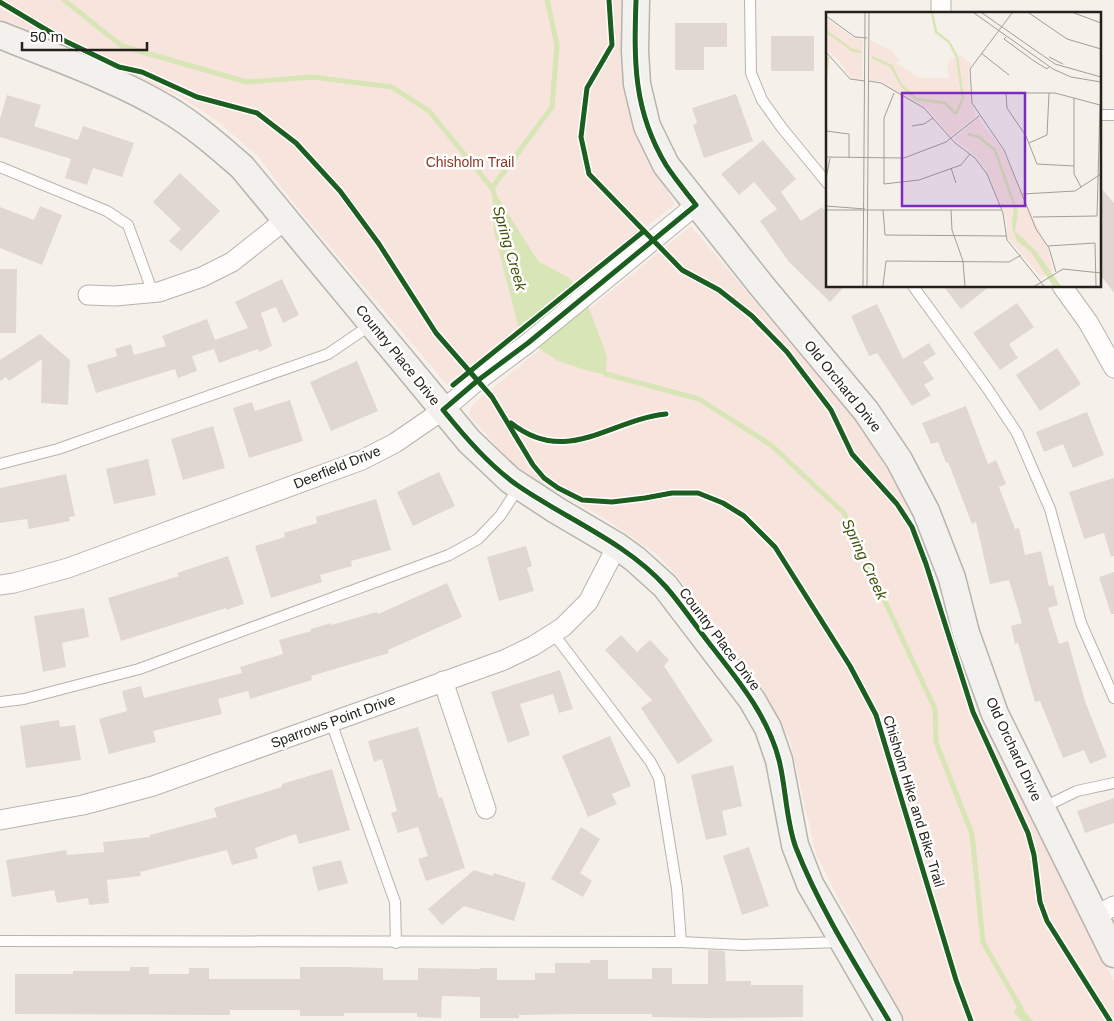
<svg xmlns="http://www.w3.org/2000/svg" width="1114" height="1021" font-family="Arial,sans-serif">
  <rect width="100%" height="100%" fill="#f5f1ea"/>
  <g fill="#f7e4dc">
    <polygon points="0,0 622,0 623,56 655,171 675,204 447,385 299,210 257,155 216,120 177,95 0,20"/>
    <polygon points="691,226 862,428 901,493 972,690 1028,813 1114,981 1114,1021 905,1021 843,907 816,854 790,740 760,684 684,584 658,555 601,516 535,481 510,461 469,415 472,405"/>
  </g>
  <g fill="#d8e5b6">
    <polygon points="492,188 538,261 569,278 584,295 607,356 606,374 592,372 558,361 528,341 518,326 494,231"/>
    <polygon points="1018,1004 1033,1021 1022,1021 1014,1013"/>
  </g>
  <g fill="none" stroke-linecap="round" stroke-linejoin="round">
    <g stroke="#d8e5b6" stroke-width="5">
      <polyline points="64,0 122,46 247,82 312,77 392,87 429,111 492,188 494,193"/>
      <polyline points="492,188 552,107 557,45 547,0"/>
      <polyline points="601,369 606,374 699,399 771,445 844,513 935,709 936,742 972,834 983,942 1021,1009"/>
    </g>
  </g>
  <g fill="#e0d8d0">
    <polygon points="675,23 727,23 727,47 704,47 704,70 675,70"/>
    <rect x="771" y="36" width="43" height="35"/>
    <polygon points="736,94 753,141 704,158 693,125 697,123 692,108"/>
    <polygon points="7,95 41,105 34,126 78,140 83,126 134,143 122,177 93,168 87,185 65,178 71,159 0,137 0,119"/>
    <polygon points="763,140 796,179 781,192 801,221 822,207 828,215 828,286 845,286 830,302 789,262 760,221 777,209 754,182 739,195 721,174"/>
    <polygon points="180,173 220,211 181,251 169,241 181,229 153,202"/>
    <polygon points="1100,187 1114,203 1114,293 1100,274"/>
    <polygon points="40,206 62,215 42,265 0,248 0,207 34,220"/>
    <polygon points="0,269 17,269 16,333 0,333"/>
    <polygon points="282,279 299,315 283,323 276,307 261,313 272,346 259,352 258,349 219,363 214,349 192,356 197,371 178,378 175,369 96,393 87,365 117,356 115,349 131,344 134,355 166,346 162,336 207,319 215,340 248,328 235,302"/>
    <polygon points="943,286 990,286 961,309"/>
    <polygon points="1017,303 1034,327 1009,344 1018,358 1000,370 973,333"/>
    <polygon points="877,304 903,359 929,343 936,354 923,362 934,379 924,385 931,395 912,406 877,353 869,356 851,316"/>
    <polygon points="40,334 70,360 68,405 41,403 42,359 9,381 6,377 0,381 0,360"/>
    <polygon points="1057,348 1081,384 1040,411 1016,375"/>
    <polygon points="357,361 378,411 331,431 310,382"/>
    <polygon points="290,400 303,441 249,458 233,408 252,402 255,411"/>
    <polygon points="966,406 988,464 996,460 1006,484 999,487 1015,529 1019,528 1025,555 1041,551 1049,586 1053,585 1058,605 1048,608 1059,644 1068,641 1085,701 1107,757 1090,764 1084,750 1063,758 1040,701 1035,702 1018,643 1015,644 1011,626 1022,623 1009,580 990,584 976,522 972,524 948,462 946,463 938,442 931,444 922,423"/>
    <polygon points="1087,412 1104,455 1073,468 1063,444 1044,452 1036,432"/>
    <polygon points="213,426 225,468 183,480 171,439"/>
    <polygon points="148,459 156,495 114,504 106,469"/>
    <polygon points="439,472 455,506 413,526 397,492"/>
    <polygon points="66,474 75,516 69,517 70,521 29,529 27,519 0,523 0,488"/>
    <polygon points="1114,478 1114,556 1111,557 1104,533 1084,539 1069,492"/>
    <polygon points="376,499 391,550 351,561 352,566 320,575 322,582 271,598 255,546 285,537 284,533 317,523 316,517"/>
    <polygon points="526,546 532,566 527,568 534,591 499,601 487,557"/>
    <polygon points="228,556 244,604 226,610 226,608 121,641 108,598 179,576 177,573"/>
    <polygon points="1114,572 1114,614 1111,614 1099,577"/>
    <polygon points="447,583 462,617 388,650 389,653 311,676 312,680 250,699 248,691 218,699 222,714 153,731 156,742 109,754 99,719 127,711 122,691 141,686 144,698 242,673 240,667 283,654 279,640 311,631 311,629 331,623 331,625 377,612 378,614"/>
    <polygon points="84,608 89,637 62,643 66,667 43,672 34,616"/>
    <polygon points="621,635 637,652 650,640 669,660 664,666 713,741 678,764 641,708 652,700 605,650"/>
    <polygon points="560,670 573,709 559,713 553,694 520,704 530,735 508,743 491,692"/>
    <polygon points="59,720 60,727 75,725 81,760 26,768 20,726"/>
    <polygon points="418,727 439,798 442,797 465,868 426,881 418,859 428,856 418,827 398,833 391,813 397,811 382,759 374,762 368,741"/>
    <polygon points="610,736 631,786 612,794 617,804 588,817 562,756"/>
    <polygon points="733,765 742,806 722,811 727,835 706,840 691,775"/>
    <polygon points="332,769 350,830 299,844 296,834 255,848 258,858 232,865 227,850 140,872 141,876 107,880 109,903 89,905 88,898 57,903 54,890 12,897 6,860 66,850 67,855 104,852 103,842 150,837 150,835 217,817 214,808 282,787 282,784"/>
    <polygon points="1114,798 1114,823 1085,833 1077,811"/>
    <polygon points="581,827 600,839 580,873 592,881 583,897 551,879"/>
    <polygon points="749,847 769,906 742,915 723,856"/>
    <polygon points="341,860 348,883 318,891 312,867"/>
    <polygon points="474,870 493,876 494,873 526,883 514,921 464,906 442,925 428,909"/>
    <polygon points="708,950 725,951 726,981 751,981 751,985 803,985 803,1017 708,1018 652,1017 652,1014 577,1014 519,1015 519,1018 480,1018 480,997 442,996 441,1018 417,1017 417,1013 344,1013 344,1016 300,1016 300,1010 230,1010 230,1015 15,1014 15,974 73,974 73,971 130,971 130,967 149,967 149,974 189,974 189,968 209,968 209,979 300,979 300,967 344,967 383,968 383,980 418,980 418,968 480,969 480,968 497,968 497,980 535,980 535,973 555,973 555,963 590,963 590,960 608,960 608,979 652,979 652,968 672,968 672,984 708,984"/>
  </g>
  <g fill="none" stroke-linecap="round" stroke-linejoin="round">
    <defs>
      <g id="lane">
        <polyline points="750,0 751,73 762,100 782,128 828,184"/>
        <polyline points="1100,115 1114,115"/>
        <polyline points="0,167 107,211 128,225 153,293"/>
        <polyline points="913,286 987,388 1017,433 1050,509 1081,623 1114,698"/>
        <polyline points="0,464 58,449 328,354 372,324"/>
        <polyline points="553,633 650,761 659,778 677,889 681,942"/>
        <polyline points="0,702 24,699 139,669 449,555 478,539 500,516 519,487"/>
        <polyline points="331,722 395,902 396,943"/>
        <polyline points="1042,808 1077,791 1114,783"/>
        <polyline points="0,941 681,942 743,945 842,942"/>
      </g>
      <g id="street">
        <polyline points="941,14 941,0"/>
        <polyline points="1062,286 1088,322 1114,368"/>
        <polyline points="88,295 115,296 159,292 202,277 232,262 285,220"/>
        <polyline points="0,585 14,583 68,568 362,460 395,443 443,410 477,381 528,343 696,205"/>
        <polyline points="443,681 486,809"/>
        <polyline points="0,820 83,805 153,786 504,660 533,646 563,627 588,602 617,546"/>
        <polyline points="1095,916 1114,906"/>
      </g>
      <g id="secondary">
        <polyline points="636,0 635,51 637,84 647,126 666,165 761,285 866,411 899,460 926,511 952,578 966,633 995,714 1114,954"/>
        <path d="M0,35C56,58 115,78 167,109C194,125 218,146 242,167L469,441L510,480L556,510L617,546L635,559L665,586L752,700L768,728L779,760L795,845L810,884L889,1021"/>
      </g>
    </defs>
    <use href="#lane" stroke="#b7b3ae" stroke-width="12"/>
    <use href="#street" stroke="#b7b3ae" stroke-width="21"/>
    <use href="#secondary" stroke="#b7b3ae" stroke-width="29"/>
    <use href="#lane" stroke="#fefdfc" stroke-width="10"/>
    <use href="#street" stroke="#fefdfc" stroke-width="19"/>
    <use href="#secondary" stroke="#f2f1ed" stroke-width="26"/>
    <defs>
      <g id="cycleway">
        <polyline points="609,0 612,45 587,88 581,137 589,174 682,270 719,290 752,316 787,352 831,410 852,454 897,504 912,527 926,564 973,712 1028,833 1034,855 1040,902 1047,921 1110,1021"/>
        <path d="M636,0C634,61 633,110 666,165C675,179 686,192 696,205L528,343L477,381L443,410C465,437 489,465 517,485C566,519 626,542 666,587C681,604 694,624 709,643C737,679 767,714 779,760C786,787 786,822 796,848C820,909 856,965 889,1021"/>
        <polyline points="0,2 65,41 119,67 142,72 197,97 257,113 296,143 340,191 379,244 436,333 492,397 533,465 544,478 558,488 582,500 612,502 645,498 672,493 698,493 723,503 744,516 775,547 850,666 876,715 956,980 971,1021"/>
        <polyline points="453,385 644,231"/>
        <path d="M511,423C567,467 609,420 666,414"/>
      </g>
    </defs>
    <use href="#cycleway" stroke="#fff" stroke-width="8"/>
    <use href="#cycleway" stroke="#1b5e20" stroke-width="5"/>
  </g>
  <g text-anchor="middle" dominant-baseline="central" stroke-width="5" stroke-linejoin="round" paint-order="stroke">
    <g font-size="14" fill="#893720" stroke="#fff">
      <text x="470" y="162">Chisholm Trail</text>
    </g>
    <g font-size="14" fill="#24211c" stroke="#fff">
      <text transform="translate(398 355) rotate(51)">Country Place Drive</text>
      <text transform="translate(843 386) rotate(51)">Old Orchard Drive</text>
      <text transform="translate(337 467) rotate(-22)">Deerfield Drive</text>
      <text transform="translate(720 639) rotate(53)">Country Place Drive</text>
      <text transform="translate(333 721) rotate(-20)">Sparrows Point Drive</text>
      <text transform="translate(1014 749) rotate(65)">Old Orchard Drive</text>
      <text transform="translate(914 801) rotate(73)">Chisholm Hike and Bike Trail</text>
    </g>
    <g font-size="15" font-style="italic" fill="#405107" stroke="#fff">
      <text transform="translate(510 248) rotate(74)">Spring Creek</text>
      <text transform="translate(865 559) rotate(65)">Spring Creek</text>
    </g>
  </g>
  <g transform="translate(826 12)">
    <rect width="275" height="275" fill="#f5f1ea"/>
    <path d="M0,6L26,25L37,28L36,68L24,65L12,47L0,38ZM44,28L66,39L73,48L70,51L94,66H123L121,54L125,46L135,44L145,52L142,58L145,91L150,104L125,124L100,95L70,81L56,70L44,68ZM152,106L175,136L222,237L227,258L216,266L182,226L180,205L160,157L149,143L128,127Z" fill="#f7e4dc"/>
    <path d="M188,192L192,199L189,219L210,239L235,274H227L205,240L191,229L186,215Z" fill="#d8e5b6"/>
    <path fill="none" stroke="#d8e5b6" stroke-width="2.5" d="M106,1L110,20L123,30L131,45L137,86L130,102M0,19L26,38L35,40M46,45L65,54L76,74L90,87L119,91L130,102M0,67L2,45M142,122L153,125L169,138L188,192"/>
    <path fill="none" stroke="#a19e98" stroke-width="1" d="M148,1L227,57L245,65L275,70M156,1L229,52L275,65M186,1L144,57L146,91L178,138L210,217L223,236L230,260M203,1L241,27L275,37M248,1L275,11M0,4L29,25L41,26M180,25L178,27L208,49L221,57L223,55M0,40L24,67L39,69M155,41L183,63M223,45L237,52M43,69L55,71L98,96L128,130L149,146L161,162L177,201L181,228L218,274M68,81L58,106V172L93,168L135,153L144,142M146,81H229L274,93L271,204L207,205M180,81L181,96L200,124L211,152L248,154M248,86V162L255,175M86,114L98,112L107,106M0,119L23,122V146M203,131L221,123L223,81M0,145L78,146L120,130L153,104M125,156L130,171M0,167L4,146M197,182L249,179L275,162M0,194L39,197M0,198H176M57,198L59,223L180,224M125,198L126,218L137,249L139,274M222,234L269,231L270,274M37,274L39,1M41,274L43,1M57,274L60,249L183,250L195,243M209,274L237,257L275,261"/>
    <path fill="#7b2cbf" fill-opacity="0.15" stroke="#7b2cbf" stroke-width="2.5" d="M76,81H199V194H76Z"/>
    <rect width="275" height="275" fill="none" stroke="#24211c" stroke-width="2.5"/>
  </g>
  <path d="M22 42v8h125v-8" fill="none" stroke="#24211c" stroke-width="2.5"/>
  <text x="30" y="42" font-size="15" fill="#24211c" stroke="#ffffff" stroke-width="4" paint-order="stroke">50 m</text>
</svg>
